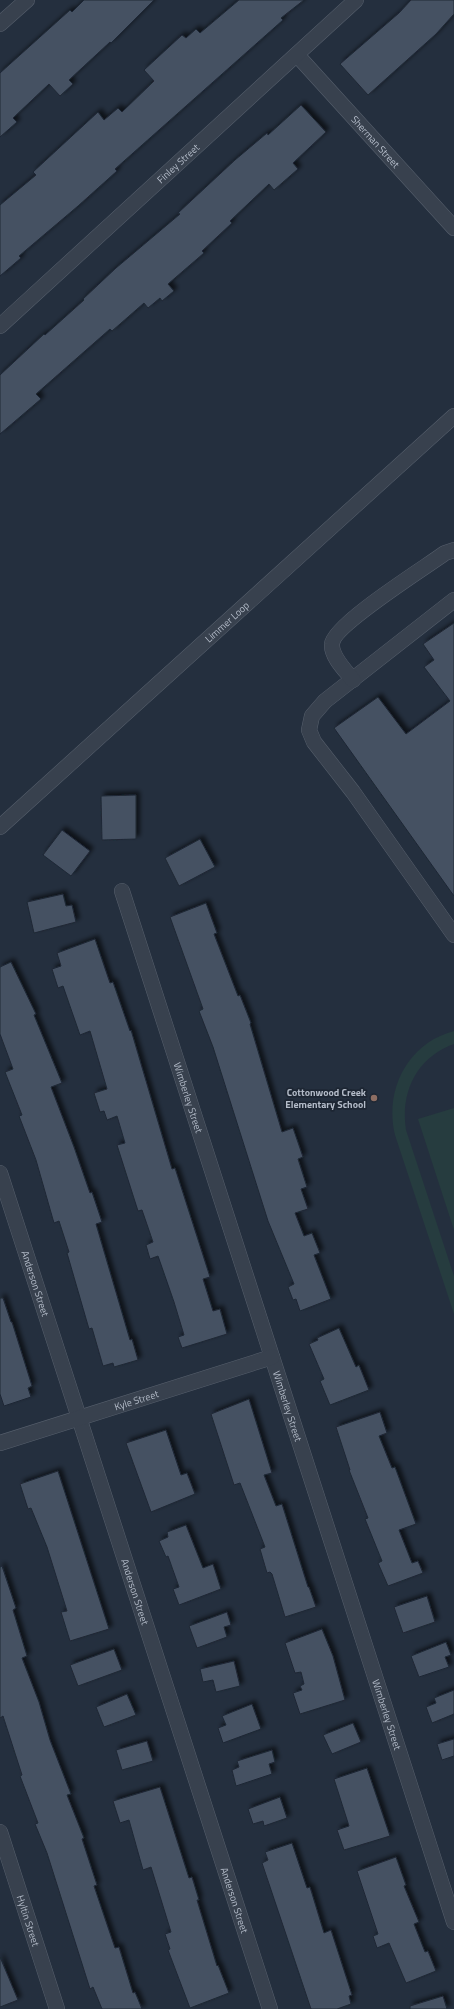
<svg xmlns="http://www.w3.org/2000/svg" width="454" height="2009" font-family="'Titillium Web',sans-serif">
  <defs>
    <filter id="shadow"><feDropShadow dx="3.5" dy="-3.5" stdDeviation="2" flood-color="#0009"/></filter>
  </defs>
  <rect width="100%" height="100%" fill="#242f3e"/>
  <g fill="#263c3f">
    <path d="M454,1031V1044C417,1057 400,1092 406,1130L454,1276V1314L395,1135C384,1090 408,1043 454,1031Z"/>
    <polygon points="454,1108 454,1230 418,1119"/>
  </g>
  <g fill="#455162" stroke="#1f2835" filter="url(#shadow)">
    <polygon points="84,0 154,0 111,43 110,42 69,80 73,84 60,96 49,84 13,118 17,122 0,137 0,73 70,10 72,12"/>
    <polygon points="239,0 304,0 281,18 283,20 115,169 117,171 78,206 19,256 21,258 0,276 0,205 36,175 33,172 98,112 104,120 118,108 122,112 154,81 144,70 182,35 186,38 196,29 200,33"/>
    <polygon points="411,0 454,0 454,14 436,34 368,95 340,64 399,13"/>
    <polygon points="301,105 326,132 293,163 298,169 274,190 269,184 230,221 232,223 202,251 204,253 168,284 174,291 162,301 160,298 148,308 144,303 112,331 110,329 36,394 41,399 0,434 0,375 44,334 45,335 84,300 83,299 116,268 180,214 178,213 235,160 267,133 268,135"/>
    <polygon points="454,623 454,896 334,728 378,697 406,734 450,701 424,667 434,660 423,644"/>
    <polygon points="136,795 136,839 102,840 101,796"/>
    <polygon points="62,830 90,851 71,876 43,855"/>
    <polygon points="200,839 215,867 179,886 165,858"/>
    <polygon points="63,894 66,906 72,905 76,922 34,933 27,902"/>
    <polygon points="206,903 217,933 214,934 238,996 240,995 251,1023 250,1024 282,1132 293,1128 303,1157 298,1159 307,1187 301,1189 308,1209 295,1213 304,1236 312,1233 320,1253 314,1255 331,1299 300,1311 296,1299 293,1300 288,1287 294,1284 268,1221 213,1047 199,1011 203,1009 170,917"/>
    <polygon points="95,939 110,983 113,982 130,1031 131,1030 172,1169 175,1168 210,1277 203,1279 213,1311 220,1309 227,1334 182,1348 178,1337 184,1335 174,1302 158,1256 150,1259 146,1245 153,1242 142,1210 138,1211 117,1145 125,1143 117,1116 107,1120 104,1111 100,1112 94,1093 107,1089 90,1031 80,1035 63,986 58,988 52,969 61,966 57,953"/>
    <polygon points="11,962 36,1014 34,1015 62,1083 51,1087 74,1147 90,1193 92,1192 102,1222 96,1224 130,1340 132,1339 138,1360 114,1367 113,1363 103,1366 92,1328 89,1329 67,1253 69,1252 59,1221 54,1223 36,1160 19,1116 22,1115 5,1072 13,1069 0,1034 0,967"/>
    <polygon points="0,1298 3,1298 11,1322 12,1322 32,1386 28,1388 31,1397 4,1406 0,1394"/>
    <polygon points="339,1328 356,1367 359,1365 369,1390 330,1405 320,1381 324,1379 309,1344 318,1340 317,1338"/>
    <polygon points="249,1399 272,1473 264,1475 276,1506 282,1504 308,1587 309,1587 316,1607 285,1617 272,1574 270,1572 267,1573 260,1549 265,1547 240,1483 234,1485 211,1414"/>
    <polygon points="380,1412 387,1433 379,1436 392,1468 395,1467 416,1524 399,1530 412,1563 418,1561 423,1573 388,1586 378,1563 382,1561 365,1519 368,1518 349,1470 350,1470 336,1427"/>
    <polygon points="166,1430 181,1475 187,1473 195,1494 151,1512 126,1443"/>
    <polygon points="58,1471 109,1629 70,1641 61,1612 67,1611 47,1547 31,1508 28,1509 20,1484"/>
    <polygon points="186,1525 203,1568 213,1564 221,1589 179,1605 173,1589 179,1587 168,1556 166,1557 159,1541 168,1537 167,1532"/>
    <polygon points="2,1566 16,1608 13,1610 27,1656 22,1658 39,1702 50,1740 71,1794 67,1795 84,1838 82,1839 97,1885 94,1886 115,1948 119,1947 133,1993 135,1992 142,2009 102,2009 93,1987 90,1989 47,1853 35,1824 38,1823 20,1776 22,1775 3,1716 0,1718 0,1567"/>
    <polygon points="427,1596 435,1622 403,1633 394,1607"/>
    <polygon points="227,1612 231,1625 224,1627 227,1637 197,1648 189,1626"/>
    <polygon points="322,1629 333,1656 345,1700 300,1714 293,1693 302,1690 300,1686 304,1684 301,1672 295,1673 285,1643"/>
    <polygon points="446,1642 451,1655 445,1657 449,1667 419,1677 411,1656"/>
    <polygon points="114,1649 122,1670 78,1686 70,1665"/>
    <polygon points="234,1661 240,1686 216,1692 213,1680 203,1682 200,1669"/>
    <polygon points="454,1690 454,1714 432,1723 426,1707 436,1703 434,1698"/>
    <polygon points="127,1694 136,1715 104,1727 96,1707"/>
    <polygon points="252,1704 261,1729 223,1743 218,1728 226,1725 222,1716"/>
    <polygon points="353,1723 361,1742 332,1754 323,1735"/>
    <polygon points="454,1739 454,1756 442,1760 437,1744"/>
    <polygon points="147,1741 153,1761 122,1770 116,1750"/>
    <polygon points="272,1750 275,1762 269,1764 272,1774 236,1786 232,1770 239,1767 237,1761"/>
    <polygon points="367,1768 390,1836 344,1850 337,1830 349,1826 334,1779"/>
    <polygon points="160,1787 189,1878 192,1877 199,1900 197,1900 217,1966 218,1965 229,1993 190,2008 168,1950 170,1949 165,1934 171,1932 151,1867 143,1870 129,1820 120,1823 113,1801"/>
    <polygon points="280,1797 287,1818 264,1826 263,1821 253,1824 248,1809"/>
    <polygon points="292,1843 307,1888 310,1887 324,1933 331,1930 352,1995 349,1996 351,2004 337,2009 311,2009 262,1863 268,1860 265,1852"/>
    <polygon points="396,1857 406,1885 404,1886 419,1922 414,1924 425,1952 428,1951 436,1971 406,1983 389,1943 377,1948 373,1936 378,1934 357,1871"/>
    <polygon points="0,1957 18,2000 0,2007"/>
    <polygon points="443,1996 447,2009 410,2009 410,2006"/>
  </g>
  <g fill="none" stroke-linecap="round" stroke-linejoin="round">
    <defs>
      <g id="minor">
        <polyline points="0,24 27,0"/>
        <path id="s1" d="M297,55L454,228"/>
        <path id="s2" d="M0,326L356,0"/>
        <polyline points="454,600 325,701 312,716 309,730 314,742 353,792 454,935"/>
        <path d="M353,680C346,671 331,657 332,644C333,625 426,567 445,553L454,550"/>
        <path id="s3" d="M0,827L454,416"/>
        <path id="s4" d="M122,891L454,1922"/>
        <path id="s5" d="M0,1173L270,2009"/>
        <path id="s6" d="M0,1443L272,1357"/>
        <path id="s7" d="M0,1832L57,2009"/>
      </g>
    </defs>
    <use href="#minor" stroke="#565f6c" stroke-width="16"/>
    <use href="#minor" stroke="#38414e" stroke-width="15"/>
  </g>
  <circle fill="#8d6e63" stroke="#1d2633" stroke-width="1.5" cx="374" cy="1098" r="4"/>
  <g text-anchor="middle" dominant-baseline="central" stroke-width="3.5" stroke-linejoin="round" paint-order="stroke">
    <g font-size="10" fill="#b4bcc9" stroke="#1d2633">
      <text stroke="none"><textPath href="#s1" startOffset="117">Sherman Street</textPath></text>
      <text stroke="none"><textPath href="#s2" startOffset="241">Finley Street</textPath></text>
      <text stroke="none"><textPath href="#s3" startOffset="306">Limmer Loop</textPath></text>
      <text stroke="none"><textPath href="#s4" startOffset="217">Wimberley Street</textPath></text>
      <text stroke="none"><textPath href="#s5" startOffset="116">Anderson Street</textPath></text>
      <text stroke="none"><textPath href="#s6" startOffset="143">Kyle Street</textPath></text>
      <text stroke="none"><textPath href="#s4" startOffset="541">Wimberley Street</textPath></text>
      <text stroke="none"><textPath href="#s5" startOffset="440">Anderson Street</textPath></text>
      <text stroke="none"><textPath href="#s4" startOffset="865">Wimberley Street</textPath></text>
      <text stroke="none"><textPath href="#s5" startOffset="764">Anderson Street</textPath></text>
      <text stroke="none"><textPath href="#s7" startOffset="93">Hyltin Street</textPath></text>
    </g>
    <g font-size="10" font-weight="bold" fill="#b4bcc9" stroke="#1d2633" text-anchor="end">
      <text x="366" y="1092">Cottonwood Creek<tspan x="366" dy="12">Elementary School</tspan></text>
    </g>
  </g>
</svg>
